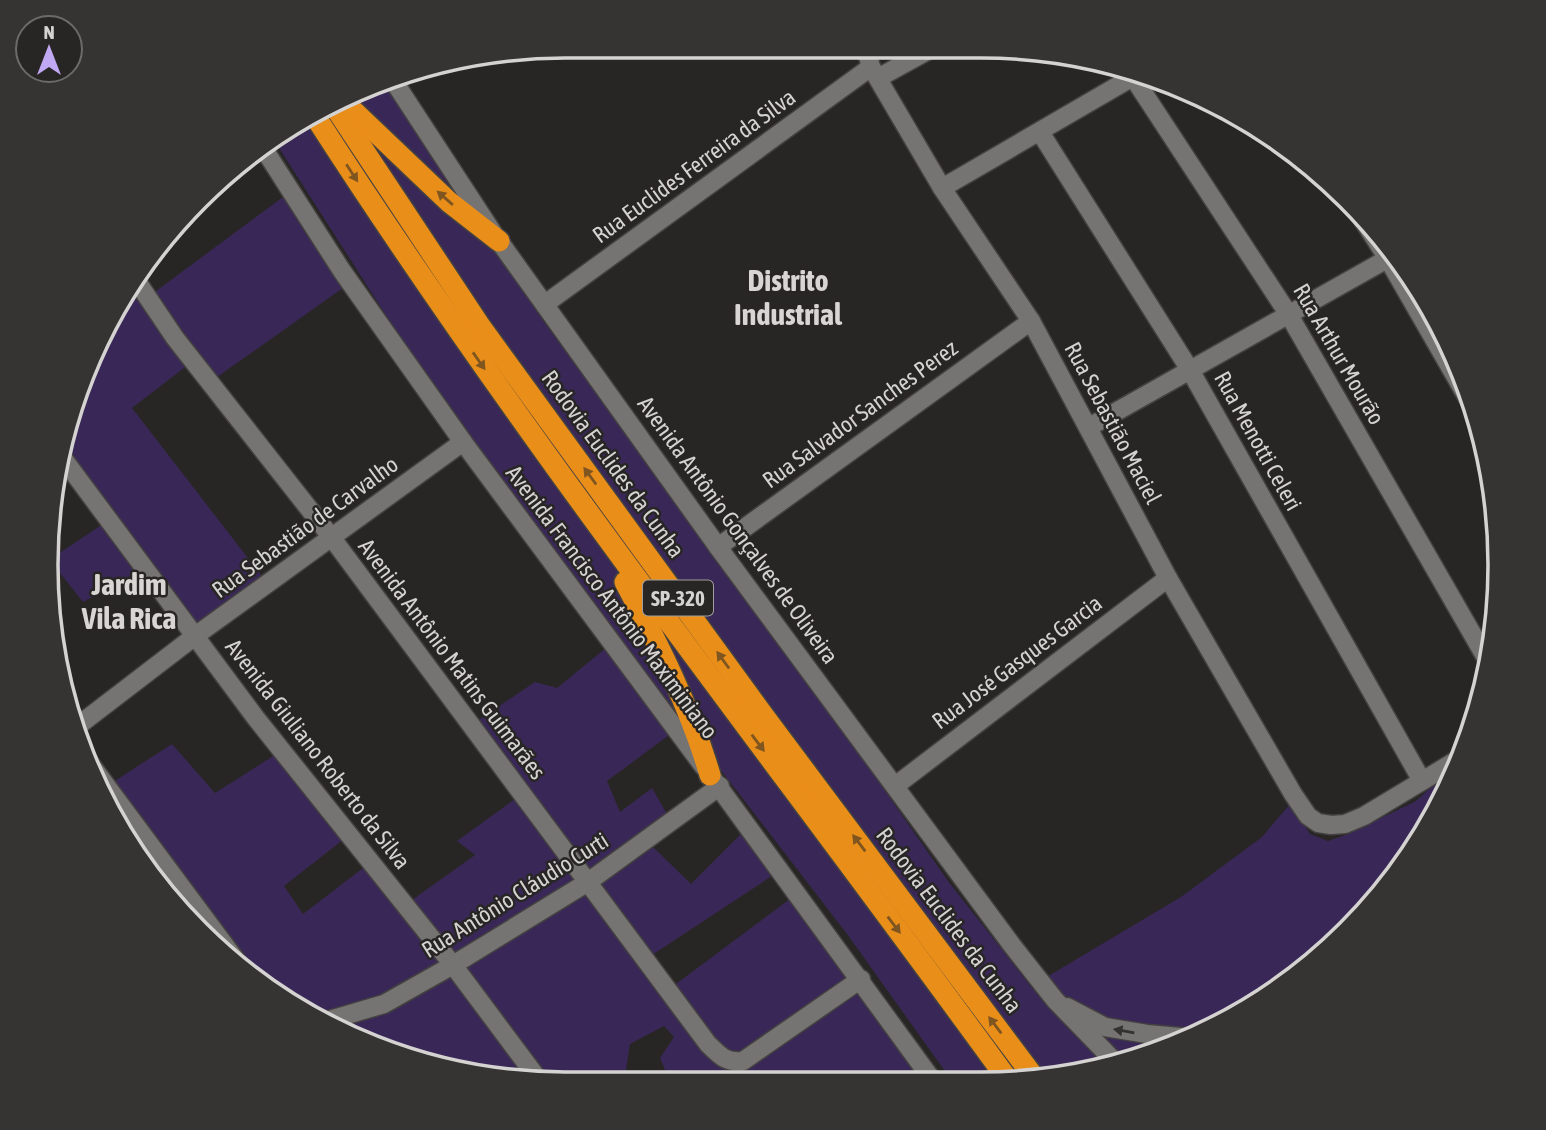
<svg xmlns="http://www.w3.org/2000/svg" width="1546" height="1130" font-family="'Asap Condensed',sans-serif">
  <rect width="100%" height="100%" fill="#282624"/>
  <g fill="#392857">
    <polygon points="384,84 544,322 853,745 948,881 1044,1003 1104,1065 1049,1080 952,1081 847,934 700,743 678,718 421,370 272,137 277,133"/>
    <polygon points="291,191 350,283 210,382 193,361 132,408 268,584 195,636 145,569 83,602 52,563 52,558 109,520 59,453 99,336 136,280 148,297"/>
    <polygon points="612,643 676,730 607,781 620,812 652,788 671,821 646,840 691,884 749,826 781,870 646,959 668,990 798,893 933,1081 715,1082 709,1072 670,1082 660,1058 674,1037 664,1026 630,1044 624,1083 531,1083 430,1067 306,1015 244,971 107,786 172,744 215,793 281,751 349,835 284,886 303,914 371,862 405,905 475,855 457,841 522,794 471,725 535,682 557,688"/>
    <polygon points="1452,768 1457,768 1431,824 1372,907 1298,977 1180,1045 1121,1061 1045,978 1181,897 1262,837 1291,803 1310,834 1328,841 1348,834 1416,801"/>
  </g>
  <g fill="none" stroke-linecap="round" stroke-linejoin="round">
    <defs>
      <g id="minor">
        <polyline points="865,46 871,67 942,188 1031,321 1168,578 1293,794 1308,816 1318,823 1331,825 1345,824 1364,816 1462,757"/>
        <polyline points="1133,77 1289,315 1489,663"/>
        <polyline points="878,78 936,46"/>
        <polyline points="393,80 493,233"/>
        <polyline points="1040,132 1190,370 1422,781"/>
        <polyline points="262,146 342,271 463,442 704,767"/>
        <polyline points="942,188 1138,74"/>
        <polyline points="1363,220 1388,259 1477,414"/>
        <path d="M136,280L175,338L332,538L708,1044C720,1056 726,1063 743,1061L861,979"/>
        <polyline points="545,304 871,67"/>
        <polyline points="1089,427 1396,254"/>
        <polyline points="59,453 255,717 453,965 541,1083"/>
        <polyline points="718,547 1031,321"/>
        <polyline points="75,728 195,636 463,442"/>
        <polyline points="82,753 244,971"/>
        <polyline points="895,786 1168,578"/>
        <polyline points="323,1022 384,1004 453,965 588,882 720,786"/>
      </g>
      <g id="secondary">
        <polyline points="499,241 718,547 1011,944 1055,1000 1115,1062"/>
        <polyline points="710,775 933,1081"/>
        <polyline points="1067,1007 1105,1027 1147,1034 1191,1038"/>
      </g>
      <g id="motorway">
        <polyline points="344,102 449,202 499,241"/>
        <polyline points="335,107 480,326 763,715 1036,1080"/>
        <path d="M315,116C529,449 776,760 1008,1080"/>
        <path d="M625,582C658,644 690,707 710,775"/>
      </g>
    </defs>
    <use href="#minor" stroke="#444240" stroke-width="21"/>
    <use href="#secondary" stroke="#444240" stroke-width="21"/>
    <use href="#motorway" stroke="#444240" stroke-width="24"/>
    <use href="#minor" stroke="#767472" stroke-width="18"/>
    <use href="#secondary" stroke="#767472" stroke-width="18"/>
    <use href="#motorway" stroke="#ea8e1a" stroke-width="21"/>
  </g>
  <defs><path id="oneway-solid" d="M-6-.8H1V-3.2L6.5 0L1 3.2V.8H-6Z" transform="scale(1.75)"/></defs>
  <g fill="#7f5520">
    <use href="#oneway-solid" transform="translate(352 173) rotate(57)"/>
    <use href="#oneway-solid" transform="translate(445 198) rotate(-139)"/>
    <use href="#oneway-solid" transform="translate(479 361) rotate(55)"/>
    <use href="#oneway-solid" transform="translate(590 476) rotate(-126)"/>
    <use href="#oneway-solid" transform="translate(723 660) rotate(-126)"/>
    <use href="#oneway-solid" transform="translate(758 743) rotate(53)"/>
    <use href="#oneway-solid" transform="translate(859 843) rotate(-127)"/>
    <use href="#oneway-solid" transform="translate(894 925) rotate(53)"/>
    <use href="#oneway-solid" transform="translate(995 1025) rotate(-127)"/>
  </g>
  <use fill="#343230" href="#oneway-solid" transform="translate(1124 1031) rotate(-170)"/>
  <g text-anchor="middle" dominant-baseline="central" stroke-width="5" stroke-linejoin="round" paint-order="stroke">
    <rect fill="#282624" stroke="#a19f9e" stroke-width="2" x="643" y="580.5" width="70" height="35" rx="5"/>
    <g font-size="21" font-weight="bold" fill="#d5d3d2">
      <text x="678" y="598">SP-320</text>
    </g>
    <g font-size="23" fill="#d5d3d2" stroke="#282624">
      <text transform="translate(694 166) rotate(-36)">Rua Euclides Ferreira da Silva</text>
      <text transform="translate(1339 354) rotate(60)">Rua Arthur Mourão</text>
      <text transform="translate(860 414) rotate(-36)">Rua Salvador Sanches Perez</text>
      <text transform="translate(1113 423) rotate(62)">Rua Sebastião Maciel</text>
      <text transform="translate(1258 441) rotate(61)">Rua Menotti Celeri</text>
      <text transform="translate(613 464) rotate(54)">Rodovia Euclides da Cunha</text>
      <text transform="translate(305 527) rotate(-36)">Rua Sebastião de Carvalho</text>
      <text transform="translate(738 530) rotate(54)">Avenida Antônio Gonçalves de Oliveira</text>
      <text transform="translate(612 602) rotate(53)">Avenida Francisco Antônio Maximiniano</text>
      <text transform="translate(452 659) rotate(53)">Avenida Antônio Matins Guimarães</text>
      <text transform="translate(1017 662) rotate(-37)">Rua José Gasques Garcia</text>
      <text transform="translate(318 754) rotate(52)">Avenida Giuliano Roberto da Silva</text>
      <text transform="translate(515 895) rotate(-32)">Rua Antônio Cláudio Curti</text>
      <text transform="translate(949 920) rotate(53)">Rodovia Euclides da Cunha</text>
    </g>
    <g font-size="30" font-weight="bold" fill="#d8d5d3" stroke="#282624">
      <text x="788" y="280">Distrito<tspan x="788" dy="34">Industrial</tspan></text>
      <text x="129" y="584">Jardim<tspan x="129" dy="34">Vila Rica</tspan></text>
    </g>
  </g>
  <path d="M0 0H1546V1130H0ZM565 58H981A507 507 0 0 1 1488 565V565A507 507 0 0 1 981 1072H565A507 507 0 0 1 58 565V565A507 507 0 0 1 565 58Z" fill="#363432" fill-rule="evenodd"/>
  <path fill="none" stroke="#d5d3d2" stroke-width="3.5" d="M565 58H981A507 507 0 0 1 1488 565V565A507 507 0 0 1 981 1072H565A507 507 0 0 1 58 565V565A507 507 0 0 1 565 58Z"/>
  <g transform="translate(49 49)"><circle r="33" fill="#282624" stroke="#6d6b6a" stroke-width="2"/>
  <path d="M0-5L12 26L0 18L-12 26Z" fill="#c1a8f3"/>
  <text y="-10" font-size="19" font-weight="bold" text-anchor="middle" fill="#d5d3d2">N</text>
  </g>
</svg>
